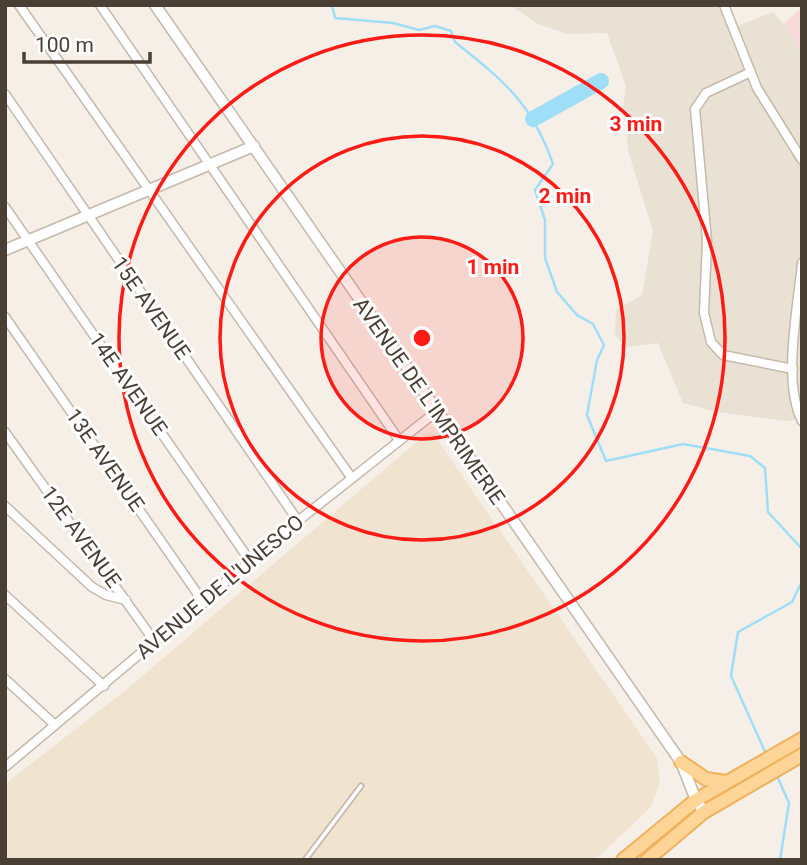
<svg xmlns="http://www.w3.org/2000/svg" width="807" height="865" font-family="Roboto,sans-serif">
  <rect width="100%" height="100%" fill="#f5efe7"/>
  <polygon fill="#eae1d5" points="510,5 722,5 732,28 773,12 784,24 802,54 802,419 785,421 718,412 683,403 658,343 626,347 615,335 616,310 642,295 653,231 629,154 623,109 626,86 607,33 567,34 538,24"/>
  <polygon fill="#f0e3d0" points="426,434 434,435 657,758 660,782 651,807 595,860 5,860 5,784 126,690"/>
  <polygon fill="#f7dada" points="802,7 802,54 784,24"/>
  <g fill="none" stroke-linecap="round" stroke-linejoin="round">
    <g stroke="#9fdef7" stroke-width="2.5">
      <path d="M332,5L335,18L393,23L419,30L435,26L451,31L455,42C504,81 532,103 553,164L535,190L545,220V258L557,292L577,315L593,324L604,345L597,360L587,415L606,461L683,444L750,456L765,468L768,512L802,549"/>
      <polyline points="766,754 731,676 738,632 792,602 802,581"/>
      <polyline points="777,776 789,803 780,860"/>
    </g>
    <polyline stroke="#9fdef7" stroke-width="16" points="533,119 601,81"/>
    <defs>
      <polyline id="service" points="305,860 361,786"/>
      <g id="minor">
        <polyline points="19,5 351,477"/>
        <polyline points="100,5 399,440"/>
        <polyline points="724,5 757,88 802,160"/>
        <polyline points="751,72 706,93 695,109 707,241 704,313 711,342 723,355 793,369"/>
        <polyline points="5,94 298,521"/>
        <polyline points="5,207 250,561"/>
        <path d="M802,263C798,307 782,381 802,421"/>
        <polyline points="5,317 204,603"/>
        <polyline points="5,432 155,642"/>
        <polyline points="5,506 92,587 106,595 126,600"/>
        <polyline points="5,595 104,686"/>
        <polyline points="5,679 55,725"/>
        <polyline points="5,767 298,521 437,411"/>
      </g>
      <g id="tertiary">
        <polyline points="155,5 681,762 696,800 704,812"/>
        <polyline points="5,250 254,146"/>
      </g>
      <g id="primary">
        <polyline points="681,762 706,779 726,782"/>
        <polyline points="623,860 696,800 802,739"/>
        <polyline points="647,860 704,812 802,755"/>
      </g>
    </defs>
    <use href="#service" stroke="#c5b9ac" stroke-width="7"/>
    <use href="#minor" stroke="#c5b9ac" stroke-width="11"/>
    <use href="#tertiary" stroke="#c5b9ac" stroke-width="13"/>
    <use href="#primary" stroke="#efb15c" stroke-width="16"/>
    <use href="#service" stroke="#fff" stroke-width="3.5"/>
    <use href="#minor" stroke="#fff" stroke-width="8"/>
    <use href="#tertiary" stroke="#fff" stroke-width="10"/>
    <use href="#primary" stroke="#ffd497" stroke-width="12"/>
  </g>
  <circle cx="422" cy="338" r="101" fill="#ff1b15" fill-opacity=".12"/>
  <g fill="none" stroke="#ff1b15" stroke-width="3.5">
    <circle cx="422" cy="338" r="101"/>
    <circle cx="422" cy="338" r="202"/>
    <circle cx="422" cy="338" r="303"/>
  </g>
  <g text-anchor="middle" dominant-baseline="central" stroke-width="6" stroke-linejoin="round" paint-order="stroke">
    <g font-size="21" fill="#493f35" stroke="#fff">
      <text transform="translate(151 308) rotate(55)">15E AVENUE</text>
      <text transform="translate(128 384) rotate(55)">14E AVENUE</text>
      <text transform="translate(429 401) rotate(55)">AVENUE DE L'IMPRIMERIE</text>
      <text transform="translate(105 460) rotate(55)">13E AVENUE</text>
      <text transform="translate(81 537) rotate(54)">12E AVENUE</text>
      <text transform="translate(220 587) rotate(-40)">AVENUE DE L'UNESCO</text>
    </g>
  </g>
  <circle cx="422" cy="338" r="10" fill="#ff1b15" stroke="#fff" stroke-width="3.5"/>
  <g font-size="21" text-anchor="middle" font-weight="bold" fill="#ff1b15" stroke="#fff" stroke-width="6" stroke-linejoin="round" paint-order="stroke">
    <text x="636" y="131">3 min</text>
    <text x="565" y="203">2 min</text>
    <text x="493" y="274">1 min</text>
  </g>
  <rect width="807" height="865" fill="none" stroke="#493f35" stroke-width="14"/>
  <path d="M24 52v10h126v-10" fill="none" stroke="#493f35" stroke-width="3.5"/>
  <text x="35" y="52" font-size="21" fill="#493f35" stroke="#ffffff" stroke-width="5" paint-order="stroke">100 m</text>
</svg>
